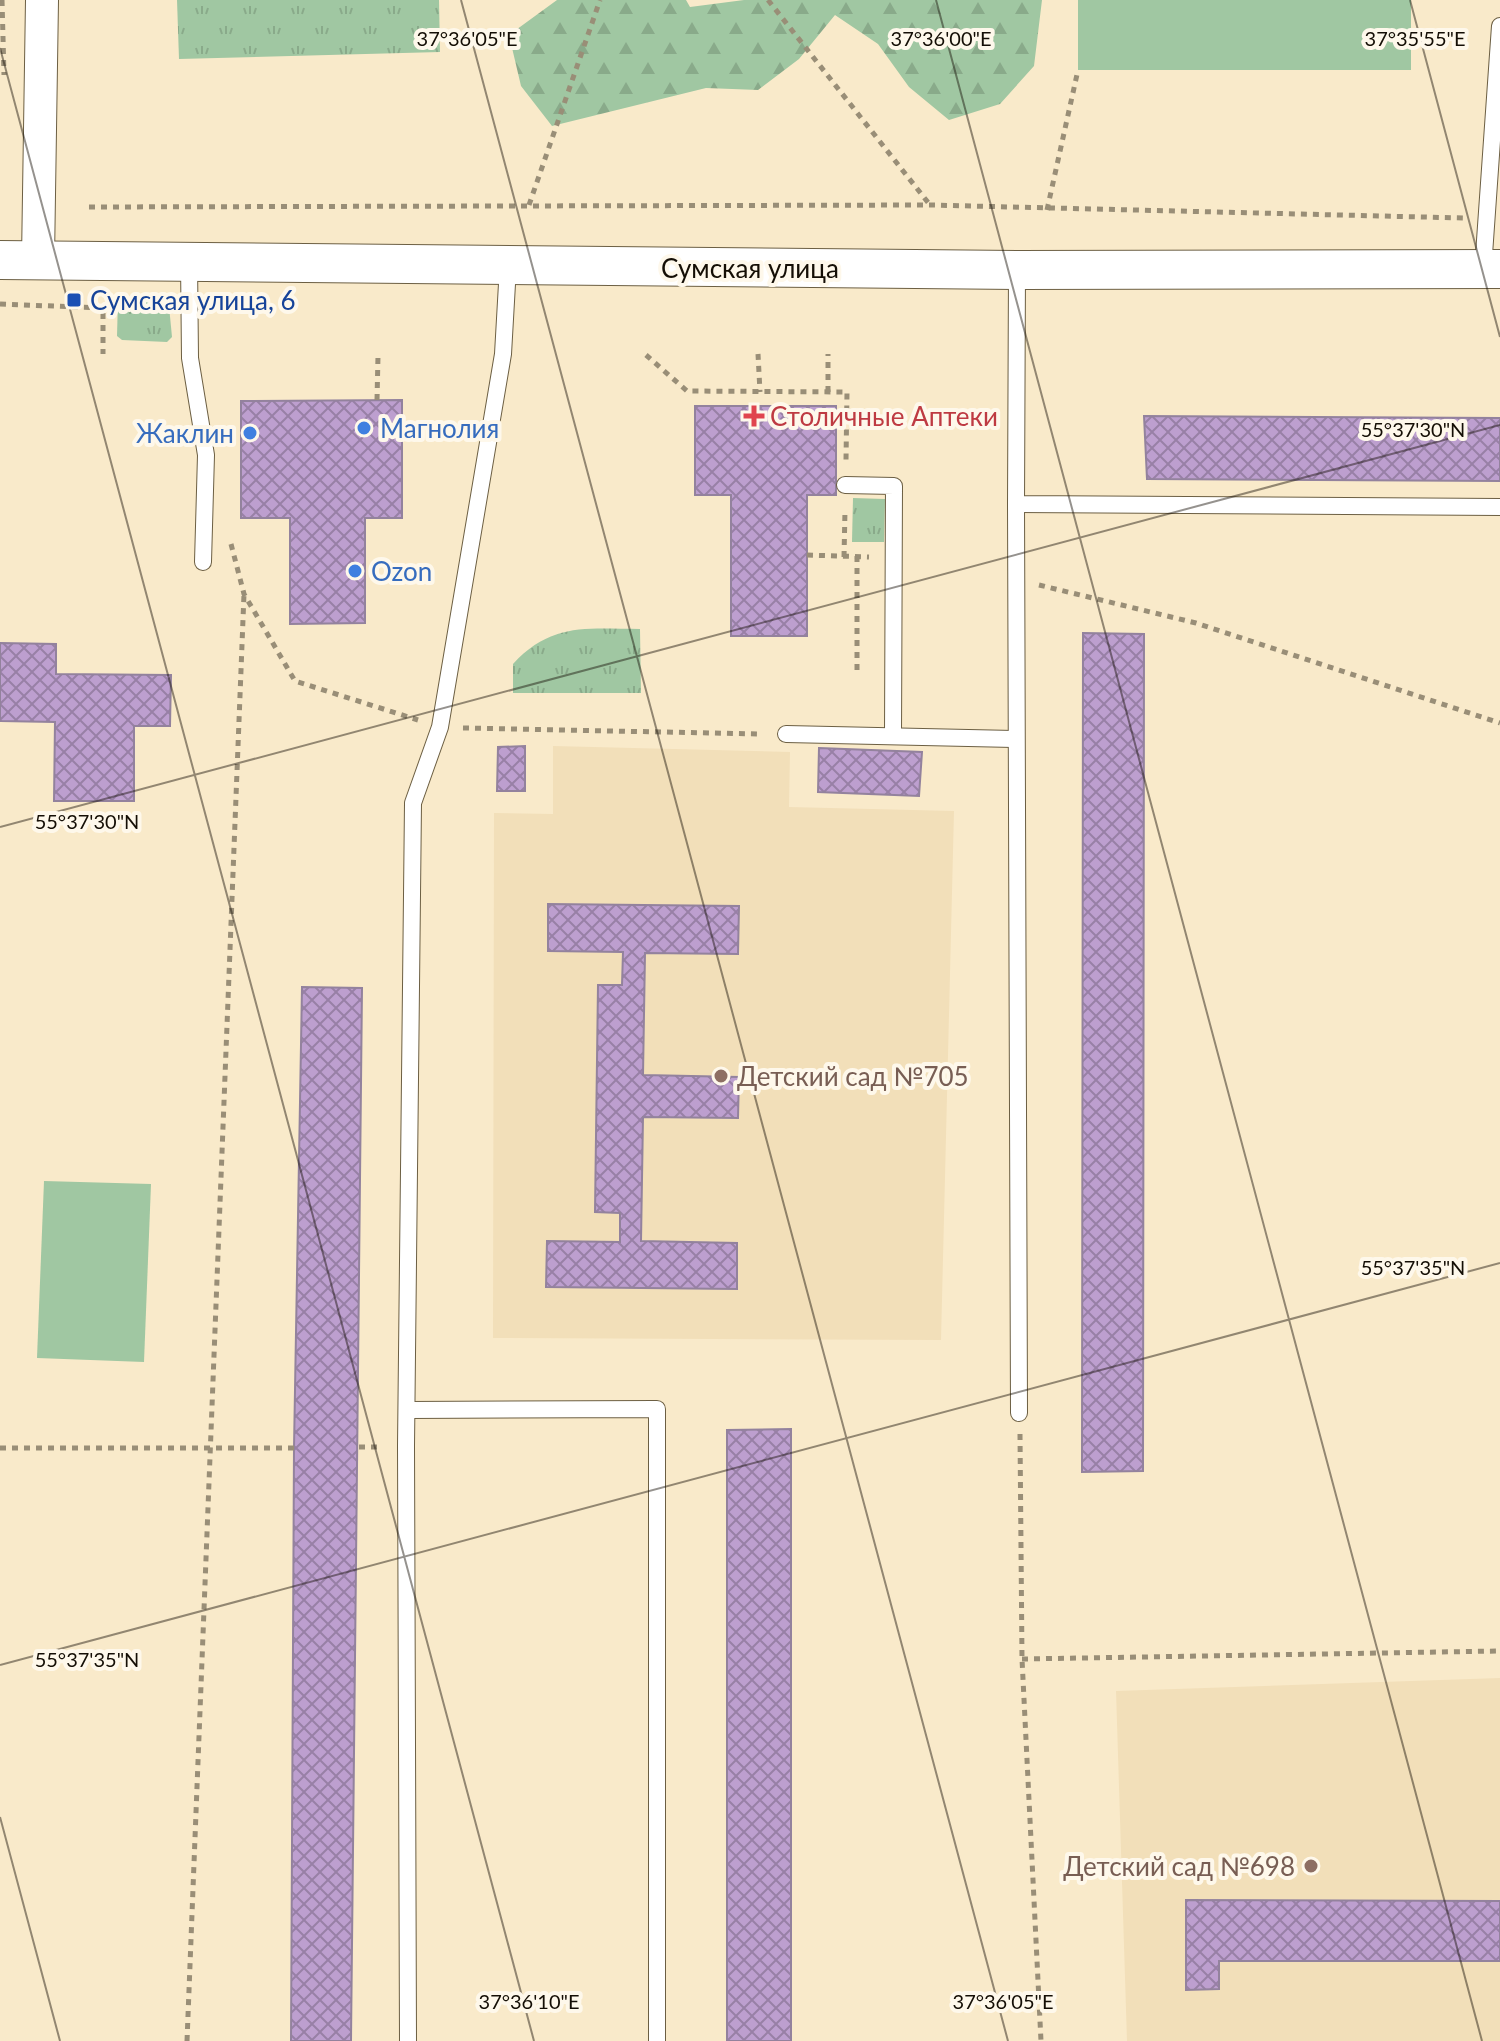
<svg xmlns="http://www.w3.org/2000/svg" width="1500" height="2041" font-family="Lato,sans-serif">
  <defs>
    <pattern id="grass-tufts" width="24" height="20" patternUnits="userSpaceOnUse" patternTransform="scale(2)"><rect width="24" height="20" fill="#a0c7a2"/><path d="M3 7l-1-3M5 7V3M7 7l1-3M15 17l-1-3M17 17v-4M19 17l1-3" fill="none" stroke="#89aa8a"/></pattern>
    <pattern id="forest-firs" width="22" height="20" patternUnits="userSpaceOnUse" patternTransform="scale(2)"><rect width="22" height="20" fill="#a0c7a2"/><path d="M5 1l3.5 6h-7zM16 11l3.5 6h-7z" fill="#89aa8a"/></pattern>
    <pattern id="building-cross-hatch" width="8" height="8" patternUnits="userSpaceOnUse" patternTransform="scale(2)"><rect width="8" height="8" fill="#bd9fcf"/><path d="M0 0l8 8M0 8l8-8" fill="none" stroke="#9880a6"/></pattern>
  </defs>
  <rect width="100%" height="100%" fill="#f9eaca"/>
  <g fill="#f2dfb9">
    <polygon points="553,746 790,752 789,807 954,811 941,1340 493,1338 494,813 553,814"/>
    <polygon points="1500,1678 1500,2041 1127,2041 1116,1691"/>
  </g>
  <g fill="url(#grass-tufts)">
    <polygon points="177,0 439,0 440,52 179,59"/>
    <polygon points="118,299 159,299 169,306 172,337 167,342 122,340 117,336"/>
    <polygon points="853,498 885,499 884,542 852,542"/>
    <path d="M640,629L641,693H513V664C552,622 587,629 640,629Z"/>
  </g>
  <polygon fill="url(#forest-firs)" points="557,0 686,0 690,7 744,0 1042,0 1034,66 1000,104 949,120 909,87 878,44 835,15 799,59 758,90 706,88 552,126 521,86 509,35"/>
  <g fill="#a0c7a2">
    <rect x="1078" y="0" width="333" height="70"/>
    <polygon points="44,1181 151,1184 144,1362 37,1358"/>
  </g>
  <g fill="url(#building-cross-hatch)" stroke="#93829d" stroke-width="2">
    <polygon points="402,400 402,518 365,518 365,623 290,624 290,518 241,518 241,401"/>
    <polygon points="695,406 836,406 836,495 807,495 807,636 731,636 731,495 695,495"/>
    <polygon points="1144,416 1500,418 1500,481 1147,479"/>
    <polygon points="1083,633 1144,634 1143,1471 1082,1472"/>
    <polygon points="0,643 56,644 56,674 171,675 170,726 134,726 134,801 54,801 55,722 0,721"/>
    <polygon points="525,746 525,791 497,791 498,747"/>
    <polygon points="819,748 922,752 919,796 818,792"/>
    <polygon points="548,904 739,906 738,954 645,953 643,1075 739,1077 738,1118 643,1117 641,1241 737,1243 737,1289 546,1287 547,1241 620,1242 620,1213 595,1212 598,985 622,985 623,952 548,951"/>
    <polygon points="302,987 362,988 351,2041 291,2041 294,1448"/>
    <polygon points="791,1429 791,2041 727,2041 727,1430"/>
    <polygon points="1186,1900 1500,1901 1500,1961 1219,1961 1219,1989 1186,1990"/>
  </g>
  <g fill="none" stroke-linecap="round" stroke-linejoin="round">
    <defs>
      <g id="service">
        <polyline points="189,261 190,358 206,455 203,562"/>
        <polyline points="1483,269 1500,26"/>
        <polyline points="1017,270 1016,504 1500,507"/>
        <polyline points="845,485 894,486 893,736"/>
        <polyline points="1016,504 1019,1413"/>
        <polyline points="786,734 1014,739"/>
        <polyline points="408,1410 657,1409 657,2041"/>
        <polyline points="408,2041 406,1446 413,803 440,727 503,354 508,266"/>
      </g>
      <polyline id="minor" points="38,259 42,0"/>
      <polyline id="tertiary" points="0,260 1017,270 1500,269"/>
    </defs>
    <use href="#service" stroke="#6c5f43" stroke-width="18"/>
    <use href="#minor" stroke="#6c5f43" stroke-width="34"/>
    <use href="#tertiary" stroke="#6c5f43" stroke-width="40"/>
    <g stroke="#998e77" stroke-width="5" stroke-dasharray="6 6" stroke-linecap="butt">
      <polyline points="2,0 4,75"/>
      <polyline points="768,0 930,205"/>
      <polyline points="529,205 600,0"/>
      <polyline points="89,207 930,205 1463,218"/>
      <polyline points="1047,210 1078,70"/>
      <polyline points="0,304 103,308 103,354"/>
      <polyline points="758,354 760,392"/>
      <polyline points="646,355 687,391 847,392 846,460"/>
      <polyline points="828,392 828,354"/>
      <polyline points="377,400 378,356"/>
      <polyline points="231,544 244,594 295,681 418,720"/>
      <polyline points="807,555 869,557"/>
      <polyline points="857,556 857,674"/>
      <polyline points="844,557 845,510"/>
      <polyline points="1039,585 1196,623 1500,723"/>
      <polyline points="463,728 761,734"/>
      <polyline points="1020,1434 1022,1659 1041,2041"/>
      <polyline points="359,1447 382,1447"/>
      <polyline points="0,1448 294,1448"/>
      <polyline points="1022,1659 1500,1651"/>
      <polyline points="187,2041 244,594"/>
    </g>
    <use href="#service" stroke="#fff" stroke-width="16"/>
    <use href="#minor" stroke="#fff" stroke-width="32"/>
    <use href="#tertiary" stroke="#fff" stroke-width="38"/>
  </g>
  <path fill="none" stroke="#140e05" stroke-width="2" stroke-opacity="0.45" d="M461,0L1008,2041M936,0L1482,2041M1410,0L1500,337M0,48L534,2041M0,827L1500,425M0,1665L1500,1263M0,1817L60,2041"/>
  <rect fill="#1a4fb4" stroke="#fef8eb" stroke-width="3" x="66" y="292" width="16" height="16" rx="4"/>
  <path fill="#e0444e" stroke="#fef8eb" stroke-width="3" d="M750 404h8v8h8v8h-8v8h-8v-8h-8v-8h8z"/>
  <g fill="#3f7fe0" stroke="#fef8eb" stroke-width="3">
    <circle cx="364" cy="428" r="8"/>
    <circle cx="250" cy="433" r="8"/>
    <circle cx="355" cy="571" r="8"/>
  </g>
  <g fill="#8d6e63" stroke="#fef8eb" stroke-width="3">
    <circle cx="721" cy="1076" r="8"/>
    <circle cx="1311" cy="1866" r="8"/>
  </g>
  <g text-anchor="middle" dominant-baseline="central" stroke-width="8" stroke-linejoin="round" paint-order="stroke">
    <g font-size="26" fill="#140e05" stroke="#fef8eb">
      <text x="750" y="268">Сумская улица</text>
    </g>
    <g font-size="26" fill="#164399" stroke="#fef8eb" text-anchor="start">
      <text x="90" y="300">Сумская улица, 6</text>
    </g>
    <g font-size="26" fill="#be3a42" stroke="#fef8eb" text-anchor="start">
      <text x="770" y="416">Столичные Аптеки</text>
    </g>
    <g font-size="26" fill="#366cbe" stroke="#fef8eb" text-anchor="start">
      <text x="380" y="428">Магнолия</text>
      <text x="234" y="433" text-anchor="end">Жаклин</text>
      <text x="371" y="571">Ozon</text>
    </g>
    <g font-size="26" fill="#785e54" stroke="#fef8eb" text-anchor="start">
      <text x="737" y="1076">Детский сад №705</text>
      <text x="1295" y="1866" text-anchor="end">Детский сад №698</text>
    </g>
  </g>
  <g font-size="20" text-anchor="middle" fill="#140e05" stroke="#fef8eb" stroke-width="8" stroke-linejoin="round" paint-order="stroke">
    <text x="467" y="46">37°36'05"E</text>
    <text x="941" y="46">37°36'00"E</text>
    <text x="1415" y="46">37°35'55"E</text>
    <text x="1413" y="437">55°37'30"N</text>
    <text x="87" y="829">55°37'30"N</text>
    <text x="1413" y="1275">55°37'35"N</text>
    <text x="87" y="1667">55°37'35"N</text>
    <text x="529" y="2009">37°36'10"E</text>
    <text x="1003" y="2009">37°36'05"E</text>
  </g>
</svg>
